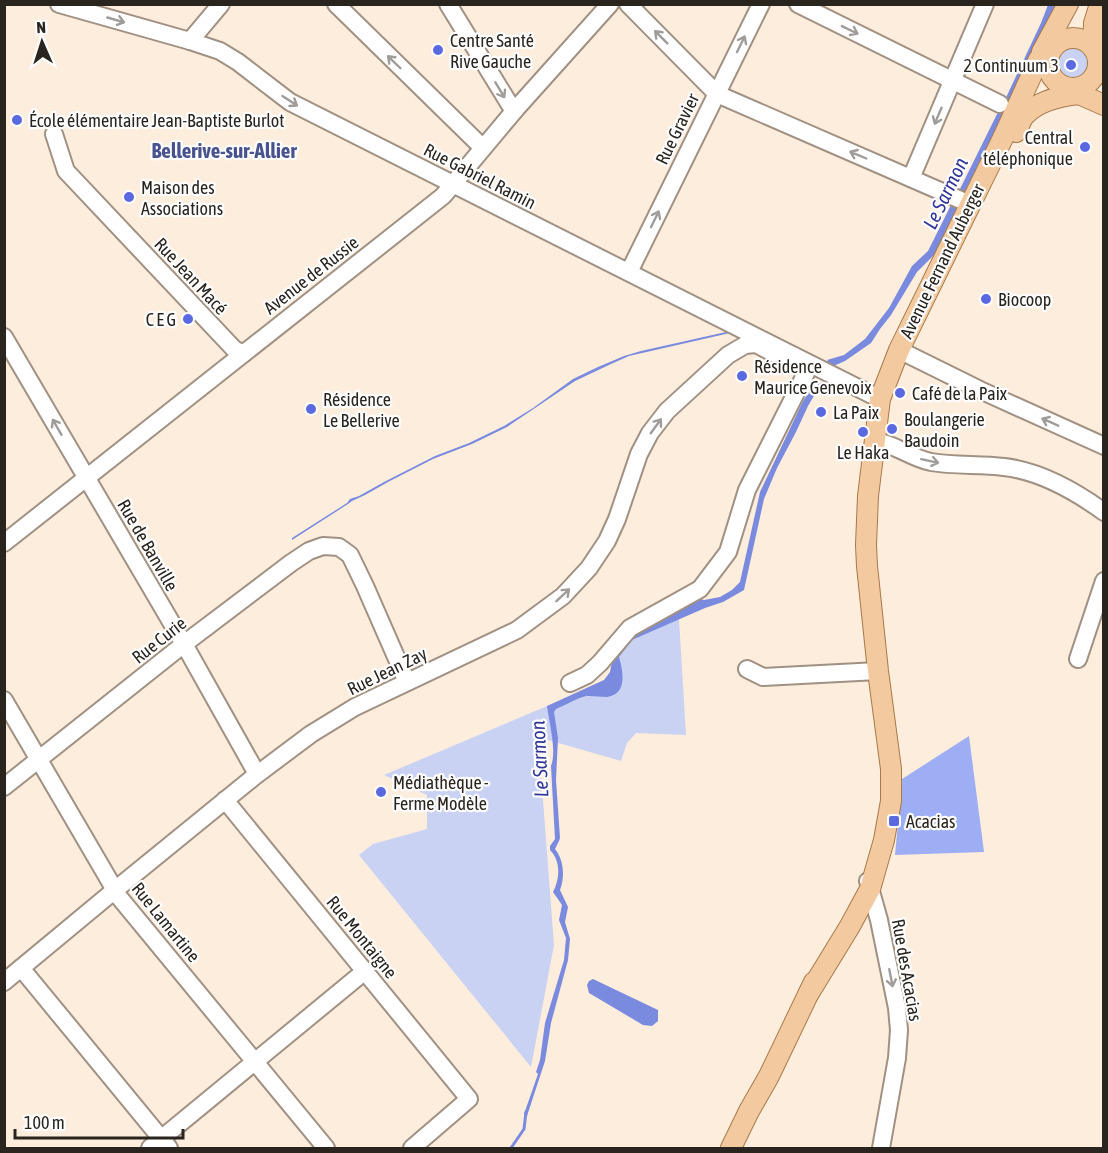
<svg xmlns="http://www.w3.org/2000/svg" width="1108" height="1153" font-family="'Asap Condensed',sans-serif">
  <rect width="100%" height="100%" fill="#fdeddd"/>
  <g fill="#cad2f3">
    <circle cx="1073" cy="63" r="18"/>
    <polygon points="679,619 686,735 636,733 627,743 621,761 548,740 540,760 554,945 531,1067 359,855 373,844 427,829 427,795 384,775 547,706 620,689 619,657 623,650 632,640"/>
  </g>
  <polygon fill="#9eaef4" points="969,736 984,852 895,855 902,779"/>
  <g fill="#798adf">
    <polygon points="1048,5 1056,5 1051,18 1008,106 1003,104 1041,23"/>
    <polygon points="1001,106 1007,108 963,195 958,193"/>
    <polygon points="952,203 958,206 936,253 917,272 891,315 880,329 871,343 845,361 831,367 824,364 828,361 827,360 844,355 865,339 889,308 912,266 928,251"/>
    <polygon points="729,330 730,333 629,356 611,364 575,381 507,427 472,444 433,459 388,482 365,495 352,501 348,504 292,540 292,538 347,503 350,499 359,496 384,482 435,456 469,443 504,426 533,408 573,379 598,367 624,356 641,351 726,332"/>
    <path d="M816,381L821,384L808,406L796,432L777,468L764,499L744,590L723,602L705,608L632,640L619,657C623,671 628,694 607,697C601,697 594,696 588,696C578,697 566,705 556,709L554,712L558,738L556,780L560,838L559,841L555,849C564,860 565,877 560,890L568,907L565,922L570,939L568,960L551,1023L545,1061L527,1116L524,1114L538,1074L536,1072L540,1060L545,1023L564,960L566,938L559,920L562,905L553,892C560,879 561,861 550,850V846L555,839L551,766C557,751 549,722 547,706L604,680L610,672L613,656L631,635L701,599L704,600L720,597L732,590L740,582L760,492L803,401Z"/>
    <polygon points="593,979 658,1010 658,1021 652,1026 643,1025 589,993 587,985 589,981"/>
  </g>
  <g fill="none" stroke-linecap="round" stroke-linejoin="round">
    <polyline stroke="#798adf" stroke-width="3" points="511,1148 524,1129 526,1112"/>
    <defs>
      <g id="minor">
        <polyline points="59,4 190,41 220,51 238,62 290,102 880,399"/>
        <polyline points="336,4 483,148"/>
        <polyline points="448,4 510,105 515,110"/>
        <polyline points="628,4 717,94 970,204"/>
        <polyline points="798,4 1000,104"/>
        <polyline points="190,41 221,4"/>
        <polyline points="54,134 66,171 235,350 244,353"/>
        <polyline points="911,178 985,4"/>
        <polyline points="629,272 761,4"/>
        <polyline points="4,337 184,644 257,774"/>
        <polyline points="899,350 980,390 1104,446"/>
        <path d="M875,441C895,444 911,458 931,462C954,466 980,464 1004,467C1040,471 1075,491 1104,512"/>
        <polyline points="4,543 443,196 515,110 610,4"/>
        <polyline points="1078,659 1104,581"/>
        <polyline points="747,669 763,677 878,671"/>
        <polyline points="570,683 587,675 600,663 630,628 700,589 728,552 747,490 810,365"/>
        <polyline points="4,700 119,897 326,1148"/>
        <polyline points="4,787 184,644 291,563 309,551 323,546 339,547 350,555 365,586 407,682"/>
        <polyline points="225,800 469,1099 412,1148"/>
        <polyline points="868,881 879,920 897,1008 899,1030 897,1058 881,1148"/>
        <polyline points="21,968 169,1148"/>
        <polyline points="4,982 115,890 255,776 311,734 355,707 517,630 563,596 589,568 607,541 617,519 639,454 650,433 667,411 728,355 745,345 756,344 779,356 794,356"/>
        <polyline points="150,1148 365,971"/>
      </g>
      <g id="major">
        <circle cx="1073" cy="63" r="25"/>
        <polyline points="1093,48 1094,23 1100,4"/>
        <polyline points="1042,52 1068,4"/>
        <polyline points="1074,88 1079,94 1104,105"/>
        <path d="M1016,132C1019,127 1021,119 1025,115C1038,101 1060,96 1079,94"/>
        <polyline points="809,993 850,926 870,889 884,840 891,801 891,769 878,671 867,566 866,545 868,496 880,399 899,350 1002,140 1039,59 1050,53"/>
        <polyline points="731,1148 749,1111 769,1076 814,982"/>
      </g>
    </defs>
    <use href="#minor" stroke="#a09183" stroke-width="20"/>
    <use href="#major" stroke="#a77949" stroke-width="22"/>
    <use href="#minor" stroke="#fff" stroke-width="16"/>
    <use href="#major" stroke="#f3caa0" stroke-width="20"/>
  </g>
  <defs><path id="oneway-shaft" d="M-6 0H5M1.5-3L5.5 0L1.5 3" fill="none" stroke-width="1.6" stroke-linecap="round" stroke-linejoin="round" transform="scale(1.5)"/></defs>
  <g stroke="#9f9c9a">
    <use href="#oneway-shaft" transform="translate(116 20) rotate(16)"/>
    <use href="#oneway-shaft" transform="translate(850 30) rotate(26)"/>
    <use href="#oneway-shaft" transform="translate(661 37) rotate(-135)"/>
    <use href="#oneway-shaft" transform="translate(741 44) rotate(-64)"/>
    <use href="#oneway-shaft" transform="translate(394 62) rotate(-136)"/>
    <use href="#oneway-shaft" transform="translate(500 90) rotate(59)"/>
    <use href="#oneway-shaft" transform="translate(290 101) rotate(33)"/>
    <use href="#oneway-shaft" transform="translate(938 116) rotate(113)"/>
    <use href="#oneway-shaft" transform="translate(858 155) rotate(-157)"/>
    <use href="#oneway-shaft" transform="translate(655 219) rotate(-64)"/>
    <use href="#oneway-shaft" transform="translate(1050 422) rotate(-156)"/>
    <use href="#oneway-shaft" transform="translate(656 426) rotate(-54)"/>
    <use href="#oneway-shaft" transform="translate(57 427) rotate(-120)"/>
    <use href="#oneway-shaft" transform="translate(930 461) rotate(12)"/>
    <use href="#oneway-shaft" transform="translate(563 595) rotate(-43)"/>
    <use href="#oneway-shaft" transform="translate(891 978) rotate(79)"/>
  </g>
  <g fill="#5a69e0" stroke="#fdfdfd" stroke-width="2">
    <circle cx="438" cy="50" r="6"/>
    <circle cx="1071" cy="65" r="6"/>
    <circle cx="17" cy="120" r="6"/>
    <circle cx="1085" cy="147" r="6"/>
    <circle cx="129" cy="197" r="6"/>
    <circle cx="986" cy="299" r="6"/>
    <circle cx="188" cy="319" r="6"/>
    <circle cx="742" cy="376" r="6"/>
    <circle cx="900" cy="393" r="6"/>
    <circle cx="311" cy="409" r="6"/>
    <circle cx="821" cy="412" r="6"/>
    <circle cx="892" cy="429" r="6"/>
    <circle cx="863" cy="432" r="6"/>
    <circle cx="381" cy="792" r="6"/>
    <rect x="888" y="815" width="12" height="12" rx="3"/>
  </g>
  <g text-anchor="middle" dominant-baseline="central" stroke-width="4.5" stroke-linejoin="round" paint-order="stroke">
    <g font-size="18" fill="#2a241e" stroke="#fdfdfd" text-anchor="start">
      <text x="450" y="40">Centre Santé<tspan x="450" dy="21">Rive Gauche</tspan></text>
      <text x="1059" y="65" text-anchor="end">2 Continuum 3</text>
      <text x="29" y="120">École élémentaire Jean-Baptiste Burlot</text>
      <text x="1073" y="137" text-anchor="end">Central<tspan x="1073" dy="21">téléphonique</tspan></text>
      <text x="141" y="187">Maison des<tspan x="141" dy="21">Associations</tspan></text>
      <text x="998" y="299">Biocoop</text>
      <text x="176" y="319" text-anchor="end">C E G</text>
      <text x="754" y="366">Résidence<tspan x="754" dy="21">Maurice Genevoix</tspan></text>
      <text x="912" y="393">Café de la Paix</text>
      <text x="323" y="399">Résidence<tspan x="323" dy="21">Le Bellerive</tspan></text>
      <text x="833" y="412">La Paix</text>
      <text x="904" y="419">Boulangerie<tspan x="904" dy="21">Baudoin</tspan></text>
      <text x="863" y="452" text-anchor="middle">Le Haka</text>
      <text x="393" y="782">Médiathèque -<tspan x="393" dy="21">Ferme Modèle</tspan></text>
      <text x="906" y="821">Acacias</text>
    </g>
    <g font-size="18" fill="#2a241e" stroke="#fdfdfd">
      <text transform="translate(677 129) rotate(-64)">Rue Gravier</text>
      <text transform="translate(480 176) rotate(27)">Rue Gabriel Ramin</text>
      <text transform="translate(942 261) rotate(-64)">Avenue Fernand Auberger</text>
      <text transform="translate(311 275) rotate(-38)">Avenue de Russie</text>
      <text transform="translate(191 276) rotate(47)">Rue Jean Macé</text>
      <text transform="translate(148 545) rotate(60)">Rue de Banville</text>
      <text transform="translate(159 640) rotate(-38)">Rue Curie</text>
      <text transform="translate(387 671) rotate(-26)">Rue Jean Zay</text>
      <text transform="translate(166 922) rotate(51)">Rue Lamartine</text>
      <text transform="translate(362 937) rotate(51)">Rue Montaigne</text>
      <text transform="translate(907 970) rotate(80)">Rue des Acacias</text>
    </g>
    <g font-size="20" font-style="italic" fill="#303698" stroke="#fdfdfd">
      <text transform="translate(945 193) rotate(-64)">Le Sarmon</text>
      <text transform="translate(539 759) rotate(-93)">Le Sarmon</text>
    </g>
    <g font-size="21" font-weight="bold" fill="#47528f" stroke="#fdfdfd">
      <text x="224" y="150">Bellerive-sur-Allier</text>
    </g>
  </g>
  <rect width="1108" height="1153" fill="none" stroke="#2a241e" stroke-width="12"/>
  <g transform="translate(42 42) rotate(357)" stroke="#fdfdfd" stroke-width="4.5" paint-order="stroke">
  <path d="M0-4.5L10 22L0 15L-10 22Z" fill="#2a241e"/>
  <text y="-9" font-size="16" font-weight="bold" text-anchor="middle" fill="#2a241e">N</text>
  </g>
  <path d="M15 1129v9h168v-9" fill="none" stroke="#2a241e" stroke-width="3"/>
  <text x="24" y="1129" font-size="18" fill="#2a241e" stroke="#fdfdfd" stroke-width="4.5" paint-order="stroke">100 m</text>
</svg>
